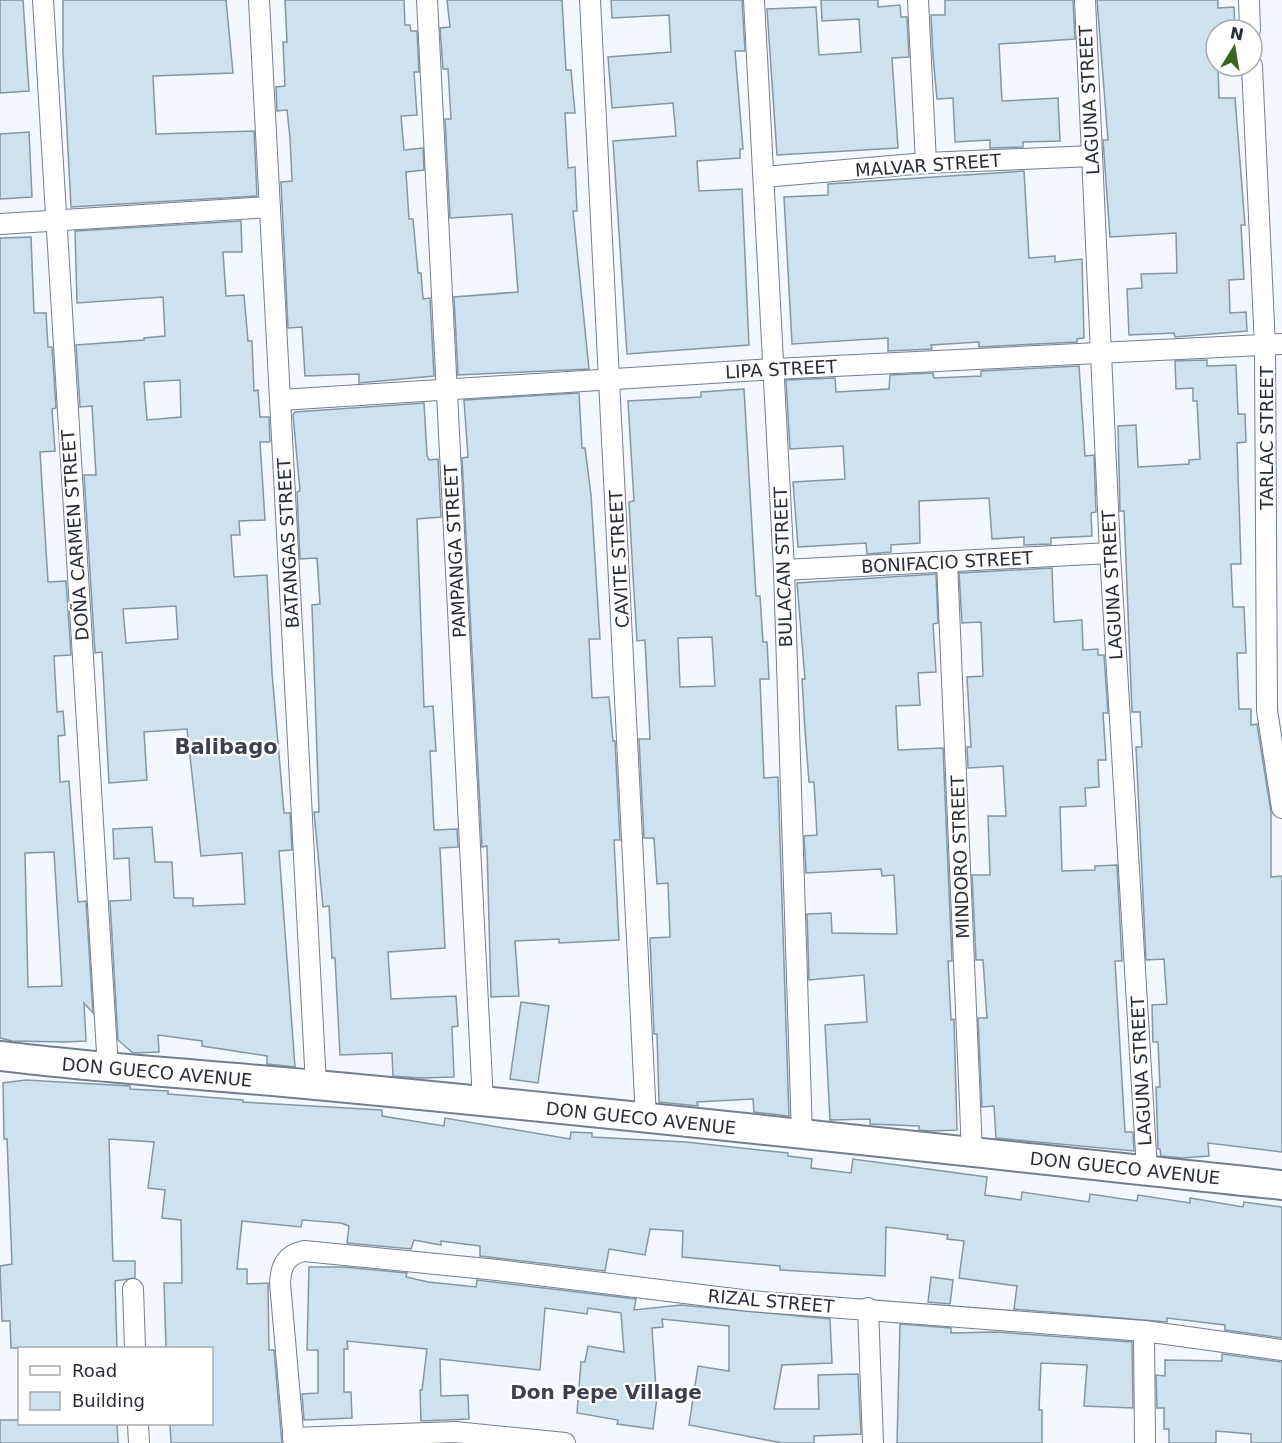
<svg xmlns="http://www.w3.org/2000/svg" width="1282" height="1443" font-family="'DejaVu Sans',sans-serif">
  <rect width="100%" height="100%" fill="#f3f7fe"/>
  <g fill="#cee1ee" stroke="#8597a2" stroke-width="1.5" fill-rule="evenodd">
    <polygon points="0,0 23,0 29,91 0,93"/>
    <polygon points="63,0 226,0 233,73 153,76 156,134 254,131 257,196 71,207 63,55"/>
    <polygon points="285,0 404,0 405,25 410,25 411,31 417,31 419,72 414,72 417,115 401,116 404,150 423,148 424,170 406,172 409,219 413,219 418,273 421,273 423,299 430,298 434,376 359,383 359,374 305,376 302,327 288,328 281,182 292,181 290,138 287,110 277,111 276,87 285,86 283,42 287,42"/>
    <polygon points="447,0 562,0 566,70 571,70 575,113 565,113 568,168 575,167 577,211 573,211 589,369 458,375 454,297 518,292 512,214 450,218 445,119 451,119 448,69 443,69 440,28 450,27"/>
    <polygon points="611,0 742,0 745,51 735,51 743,149 740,149 740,158 697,161 699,191 742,189 749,345 627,354 613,141 676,136 673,103 612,108 608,57 671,52 669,15 612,18"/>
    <polygon points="821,0 878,0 878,7 900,5 901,17 907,17 909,57 892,58 898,148 777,155 767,9 816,7 819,55 861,52 859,19 822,21"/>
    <polygon points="945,0 1073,0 1075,39 999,44 1002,101 1058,98 1060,141 1023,142 1023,147 990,148 990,140 955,142 953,98 937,99 933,56 931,15 945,15"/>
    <polygon points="1097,0 1218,0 1218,8 1234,7 1235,30 1216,30 1216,66 1218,66 1219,98 1235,98 1245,225 1241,225 1244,279 1229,280 1230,313 1246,312 1247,331 1175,337 1174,333 1129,335 1127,289 1142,288 1141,274 1177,273 1176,233 1110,237 1103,140 1108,140"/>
    <polygon points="29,132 32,197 0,199 0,134"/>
    <polygon points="1024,171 1029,258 1055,256 1055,262 1082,259 1084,338 1077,339 1077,342 979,347 979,342 931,345 932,349 888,351 888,338 792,344 784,197 828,195 828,184"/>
    <path d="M241,221L242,252H223L226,296L244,295L248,341H252L254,391L258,390L260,417H269L270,442H260L265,520L239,521L240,535H231L234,577L267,575L272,673L284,813H290L292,850L279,851L295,1067L267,1064V1056L202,1046V1041L158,1035L159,1052L133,1053L118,1040L110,901L131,900L129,858L114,859L113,829L152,827L155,862H172L174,898H193V906L245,904L242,853L201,856L187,729L144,732L147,780L109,783L102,652L95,653L84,475H96L92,406L80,407L76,345L144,340V338L165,336L163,297L77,303L75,231ZM180,380L181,417L147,420L144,382ZM176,606L178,639L126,643L123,609Z"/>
    <path d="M31,237L34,313H46L48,347H52L56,408L52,409L55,451L40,452L48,582L66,581L71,655L54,656L57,712L63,711L65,735L58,736L60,782L69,781L78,902L86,901L93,1013L84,1003L86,1041L65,1042L12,1041L0,1038V238ZM54,852L62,986L28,987L25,853Z"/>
    <polygon points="1207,360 1207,366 1236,365 1238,414 1245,414 1246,442 1237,443 1241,564 1231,564 1233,607 1244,607 1246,653 1237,653 1239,709 1251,709 1251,725 1257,724 1271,812 1271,877 1282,876 1282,1152 1208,1143 1209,1156 1182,1158 1161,1156 1160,1149 1158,1149 1156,1087 1160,1087 1158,1042 1153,1042 1152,1005 1167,1004 1164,959 1146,960 1136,747 1142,747 1140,712 1132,712 1124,511 1120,511 1118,426 1136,425 1138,467 1189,464 1189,460 1200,459 1197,401 1193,401 1193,388 1176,389 1175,361"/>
    <polygon points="1079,366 1085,456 1094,455 1096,512 1091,513 1092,536 1051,538 1051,544 1024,545 1024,537 992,539 989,498 919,501 920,543 891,545 891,552 867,554 866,543 798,547 793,482 845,479 843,446 790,449 786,380 835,378 836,392 889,389 890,375 933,373 934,378 981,376 981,371"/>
    <path d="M744,389L756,596H760L763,642H767L769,679H760L764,778L778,777L789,1116L754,1112L753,1099L697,1102L698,1106L659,1102L657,1034H654L650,938L670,937L668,883L657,884L654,838H644L639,739H650L645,640L637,641L633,576L629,502L634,501L628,401L701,397V392ZM712,637L715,686L680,687L678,638Z"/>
    <polygon points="579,393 582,448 585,448 591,495 600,639 589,639 592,698 609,697 613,741 615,741 620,840 614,840 619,940 559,943 559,939 515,941 519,996 491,997 487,846 482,847 462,458 468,457 464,400"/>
    <polygon points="424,403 427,455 429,460 438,459 441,517 417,519 424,707 433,706 436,751 430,751 434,830 457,829 458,847 440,848 445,948 388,952 391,999 456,996 458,1026 452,1027 454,1077 420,1078 393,1076 392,1053 340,1055 335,958 332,958 329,906 323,907 314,812 319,812 312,605 320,604 317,558 300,559 297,492 300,491 293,415 295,412"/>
    <polygon points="1052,568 1054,622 1082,620 1083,650 1098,649 1098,655 1104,655 1108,713 1103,713 1106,760 1098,760 1099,787 1085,788 1086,806 1060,807 1062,871 1095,870 1095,866 1117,865 1122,961 1115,961 1125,1132 1133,1132 1134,1151 996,1138 994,1106 982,1107 978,1018 987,1018 983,960 976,960 972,875 990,875 988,816 1006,816 1003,766 968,768 967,747 971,747 967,677 983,676 981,622 962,623 959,573"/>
    <polygon points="936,574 938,623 933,624 936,672 918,673 920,705 896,706 898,750 943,748 952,961 948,961 951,1020 954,1019 957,1130 930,1131 919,1130 919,1126 870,1124 870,1119 830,1120 825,1025 867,1022 864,975 809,980 807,914 831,913 832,933 897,934 894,875 882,876 881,869 806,873 804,836 817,835 814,782 809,782 805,730 802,679 805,679 797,583"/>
    <polygon points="521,1002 549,1006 538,1083 510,1079"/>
    <polygon points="26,1080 130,1086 130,1089 168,1091 168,1094 243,1100 243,1102 382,1110 382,1116 444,1126 445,1118 570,1139 571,1132 592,1133 592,1137 686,1142 788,1153 788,1156 812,1159 811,1168 851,1173 853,1159 987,1177 985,1195 1021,1200 1022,1192 1089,1202 1090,1194 1137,1201 1138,1195 1190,1203 1190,1198 1243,1207 1244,1202 1282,1207 1282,1338 1225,1330 1225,1325 1167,1318 1167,1322 1014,1309 1017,1286 959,1278 964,1241 947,1239 948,1235 886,1227 885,1276 780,1270 780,1266 682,1257 683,1231 650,1229 645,1255 609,1249 605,1271 480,1256 480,1246 441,1241 441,1245 414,1240 411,1249 347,1243 349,1226 341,1223 302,1220 301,1227 242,1221 237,1269 247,1269 247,1284 268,1283 269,1350 274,1350 282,1443 171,1443 170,1424 212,1424 212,1348 166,1348 164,1283 182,1283 181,1220 162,1218 165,1190 148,1188 154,1142 109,1139 113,1261 135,1261 135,1278 115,1281 117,1348 11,1348 10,1321 2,1321 0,1266 12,1264 7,1139 4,1139 3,1083"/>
    <polygon points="309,1267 344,1267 407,1273 406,1277 428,1282 476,1287 477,1280 636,1299 634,1310 681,1305 830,1319 832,1363 782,1365 774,1409 819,1409 818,1375 858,1374 861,1434 814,1436 814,1443 782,1443 689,1425 698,1366 729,1371 729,1326 662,1319 663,1327 652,1328 656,1389 658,1389 653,1429 617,1424 618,1420 577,1413 581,1362 585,1362 588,1346 624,1352 621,1313 588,1308 587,1314 545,1308 540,1370 440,1359 441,1396 468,1395 469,1419 421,1421 420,1390 422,1390 427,1349 347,1341 348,1349 344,1349 344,1392 351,1392 352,1418 304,1420 302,1394 318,1393 318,1350 307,1350"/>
    <polygon points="931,1277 953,1280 950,1304 928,1302"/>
    <polygon points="900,1324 951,1328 951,1333 996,1332 1132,1342 1133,1408 1084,1406 1087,1365 1041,1363 1039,1410 1042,1410 1042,1443 897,1443"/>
    <polygon points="1222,1354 1282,1362 1282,1443 1251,1443 1251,1434 1216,1431 1216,1443 1169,1443 1169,1429 1164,1429 1164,1408 1157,1408 1156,1375 1165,1376 1165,1360 1222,1361"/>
    <polygon points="0,1420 20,1420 20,1424 117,1424 118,1443 0,1443"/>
  </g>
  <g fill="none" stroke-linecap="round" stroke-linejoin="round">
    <defs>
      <g id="minor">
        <polyline points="43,0 108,1069"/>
        <polyline points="259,0 316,1085"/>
        <polyline points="427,0 483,1102"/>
        <polyline points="590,0 646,1119"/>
        <polyline points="754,0 784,570 802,1135"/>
        <polyline points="918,0 926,163"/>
        <polyline points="1085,0 1110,553 1147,1170"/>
        <polyline points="1249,0 1250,30"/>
        <polyline points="1252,66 1265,346 1267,710 1282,808"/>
        <polyline points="764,177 926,163 1092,156"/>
        <polyline points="0,224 270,207"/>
        <polyline points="281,400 774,369 1282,344"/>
        <polyline points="947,562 972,1152"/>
        <polyline points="784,570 1110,553"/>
        <polyline points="133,1289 135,1348"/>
        <polyline points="868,1308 873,1443"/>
        <polyline points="1144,1331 1145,1443"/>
        <polyline points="138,1424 139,1443"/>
        <polyline points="293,1438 455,1432 565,1443"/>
        <path d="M294,1443L280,1283C281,1265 286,1255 304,1251L497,1270L750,1301L1144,1331L1282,1350"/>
      </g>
      <path id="secondary" d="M0,1056C105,1069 210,1075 316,1085C638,1115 960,1151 1282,1185"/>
    </defs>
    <use href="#minor" stroke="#757e8e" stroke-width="22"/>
    <use href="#secondary" stroke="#757e8e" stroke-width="32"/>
    <use href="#minor" stroke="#fff" stroke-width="20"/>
    <use href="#secondary" stroke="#fff" stroke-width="28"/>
  </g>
  <g text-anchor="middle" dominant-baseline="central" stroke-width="4.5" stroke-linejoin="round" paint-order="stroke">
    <g font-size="18" fill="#2a2e35" stroke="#fff">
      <text transform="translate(1089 100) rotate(-93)">LAGUNA STREET</text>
      <text transform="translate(928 165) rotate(-4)">MALVAR STREET</text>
      <text transform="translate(781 369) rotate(-3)">LIPA STREET</text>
      <text transform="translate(1266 438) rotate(-90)">TARLAC STREET</text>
      <text transform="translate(75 535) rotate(-94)">DOÑA CARMEN STREET</text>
      <text transform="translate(288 543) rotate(-93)">BATANGAS STREET</text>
      <text transform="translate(455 551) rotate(-93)">PAMPANGA STREET</text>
      <text transform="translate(619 559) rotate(-93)">CAVITE STREET</text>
      <text transform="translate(947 562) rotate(-3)">BONIFACIO STREET</text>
      <text transform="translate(783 567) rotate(-92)">BULACAN STREET</text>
      <text transform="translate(1112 585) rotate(-93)">LAGUNA STREET</text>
      <text transform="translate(960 857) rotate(-92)">MINDORO STREET</text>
      <text transform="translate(1141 1071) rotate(-93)">LAGUNA STREET</text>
      <text transform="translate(157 1072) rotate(5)">DON GUECO AVENUE</text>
      <text transform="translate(641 1118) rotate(6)">DON GUECO AVENUE</text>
      <text transform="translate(1125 1168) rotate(6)">DON GUECO AVENUE</text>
      <text transform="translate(771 1301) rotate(5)">RIZAL STREET</text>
    </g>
    <g font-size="20" font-weight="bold" fill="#394150" stroke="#fff">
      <text x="606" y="1392">Don Pepe Village</text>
    </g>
    <g font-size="21" font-weight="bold" fill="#394150" stroke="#fff">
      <text x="226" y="747">Balibago</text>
    </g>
  </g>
  <rect x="18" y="1347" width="195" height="78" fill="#ffffff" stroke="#aaabae" stroke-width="1.5"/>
  <rect x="30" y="1366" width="30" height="9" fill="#ffffff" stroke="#aaabae" stroke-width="1.5"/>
  <text x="72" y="1377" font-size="18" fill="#2a2e35">Road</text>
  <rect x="30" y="1392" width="30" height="18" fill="#cee1ee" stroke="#aaabae" stroke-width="1.5"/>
  <text x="72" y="1407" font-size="18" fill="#2a2e35">Building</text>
  <g transform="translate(1234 48) rotate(11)"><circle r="28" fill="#ffffff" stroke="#aaabae" stroke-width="1.5"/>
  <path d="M0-4.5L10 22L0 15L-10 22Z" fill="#3d641f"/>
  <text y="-9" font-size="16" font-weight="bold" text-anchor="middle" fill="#2a2e35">N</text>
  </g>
</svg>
